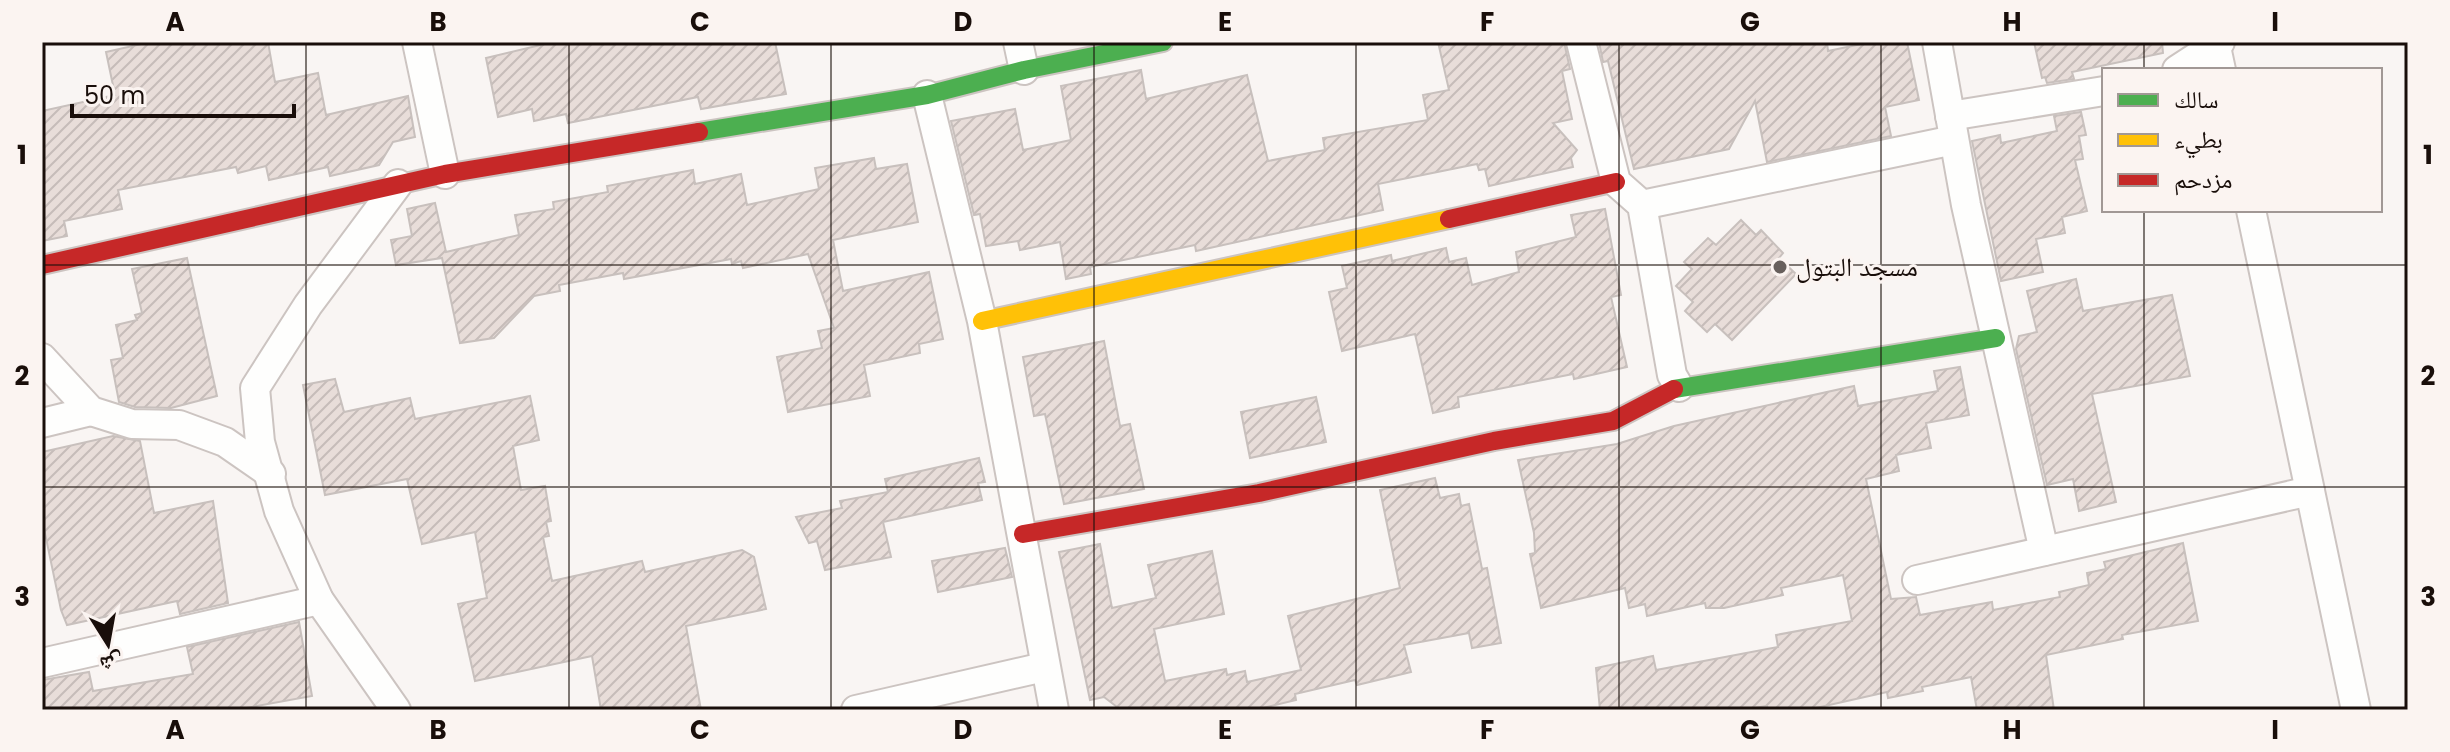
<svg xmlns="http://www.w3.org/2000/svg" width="2450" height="752" font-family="Poppins,'Noto Naskh Arabic',sans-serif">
  <defs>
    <pattern id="building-hatch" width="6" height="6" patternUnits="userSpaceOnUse" patternTransform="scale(2)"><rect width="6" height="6" fill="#e8ddd9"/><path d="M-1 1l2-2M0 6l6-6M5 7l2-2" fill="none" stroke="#c6bcb9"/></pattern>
  </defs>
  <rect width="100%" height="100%" fill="#f9f5f3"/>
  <g fill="url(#building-hatch)" stroke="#c8c0bd" stroke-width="2">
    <polygon points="150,42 268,42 275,82 318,73 326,115 408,96 415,137 393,142 379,165 330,176 328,167 269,180 266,166 238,173 236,167 118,190 122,209 64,221 67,236 42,241 42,111 115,95 106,52"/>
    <polygon points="553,42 775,42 786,94 701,109 698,97 568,123 566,114 534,121 532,109 498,117 486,58"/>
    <polygon points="1438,42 1564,42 1570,69 1562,71 1572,119 1553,123 1577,150 1571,158 1573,167 1489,186 1485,169 1479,170 1477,164 1378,184 1383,210 1196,251 1195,245 1090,267 1091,274 1066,279 1060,242 1020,250 1018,241 986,246 980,214 974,215 951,121 1015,109 1023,150 1071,140 1061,86 1141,70 1146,99 1247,75 1268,161 1325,150 1323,138 1428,120 1423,95 1449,90"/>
    <polygon points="1599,42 1827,42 1828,51 1871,42 1907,42 1919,100 1885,107 1891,136 1767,162 1755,101 1729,149 1634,169 1608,61 1603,62"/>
    <polygon points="2034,42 2162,42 2163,53 2072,72 2074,79 2047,83 2045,77 2042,78"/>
    <polygon points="2081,112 2086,135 2079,136 2083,159 2075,160 2087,211 2062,217 2065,233 2036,239 2043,272 2001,281 1972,141 2000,135 2001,143 2057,131 2054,116"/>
    <polygon points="874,158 876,169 907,164 918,222 833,240 843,291 929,272 943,339 919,344 920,353 864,365 870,396 788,412 777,357 822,348 818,331 834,328 808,254 743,268 741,261 732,264 731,259 624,279 623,273 559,285 560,291 534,296 494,338 460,343 442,258 396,265 391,240 412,236 407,209 435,203 446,252 519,235 515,215 554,209 553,202 608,192 607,186 693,170 695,184 741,174 747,205 819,189 815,168"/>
    <polygon points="1605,209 1621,295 1611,297 1627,367 1574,379 1573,374 1458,397 1459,407 1433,413 1415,334 1342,351 1329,292 1347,288 1342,266 1391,255 1392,261 1446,248 1449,262 1466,258 1472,285 1519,272 1516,252 1576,237 1571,215"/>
    <polygon points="1741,220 1756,235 1761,230 1783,253 1779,258 1796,274 1732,340 1715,324 1707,332 1685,311 1693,302 1676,286 1692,269 1684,262 1708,238 1716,245"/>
    <polygon points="187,258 217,396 171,408 135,407 119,402 111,360 123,358 116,325 137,320 135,315 142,313 132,269"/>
    <polygon points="2076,279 2083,311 2172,295 2190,376 2092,394 2116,502 2079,511 2073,479 2047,485 2016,349 2019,336 2037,332 2027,291"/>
    <polygon points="1104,341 1120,426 1130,424 1144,489 1064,504 1045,414 1034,416 1023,357"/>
    <polygon points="1960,367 1969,415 1926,423 1931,448 1896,455 1899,471 1866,479 1891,599 1916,597 1920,615 1992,602 1993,610 2060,597 2059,592 2089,585 2087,573 2106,569 2104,562 2183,543 2198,621 2122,635 2123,639 2046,655 2054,710 1977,710 1971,677 1922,687 1923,691 1888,698 1887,692 1807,710 1768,710 1767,706 1742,710 1600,710 1596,668 1653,656 1656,670 1778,647 1776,635 1852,621 1843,575 1781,588 1783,595 1724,608 1706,608 1705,603 1647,616 1645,604 1629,608 1625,588 1541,608 1530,554 1535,553 1534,533 1518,460 1617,444 1674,426 1854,386 1858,406 1938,391 1934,371"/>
    <polygon points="335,379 344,412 410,398 415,419 530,396 539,440 513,446 521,490 545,486 551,521 546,522 549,536 543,537 552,581 642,561 645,572 742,550 754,557 766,609 686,626 701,710 601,710 592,656 475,681 458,604 487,598 475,532 422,544 407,479 325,495 303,385"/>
    <polygon points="1316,397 1326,442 1250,458 1241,412"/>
    <polygon points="113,436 140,441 154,513 213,501 228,603 180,614 177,601 67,625 61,610 42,519 42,452"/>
    <polygon points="979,458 985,482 978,483 982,500 883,522 891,557 825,570 817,541 809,543 796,517 842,508 840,501 888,492 885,479"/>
    <polygon points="1435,478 1440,498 1459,494 1461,506 1469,504 1482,569 1487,568 1501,643 1472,648 1469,633 1404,645 1411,672 1357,685 1355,680 1295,694 1296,700 1255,710 1121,710 1104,697 1090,700 1059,552 1100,544 1112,608 1156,598 1148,565 1212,551 1224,614 1154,629 1165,681 1226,669 1227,675 1245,671 1247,682 1301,670 1288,616 1400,588 1380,490"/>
    <polygon points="1005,548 1012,577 938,592 932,561"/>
    <polygon points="299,622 312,696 235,710 42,710 42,680 89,672 93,691 193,674 187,647"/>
  </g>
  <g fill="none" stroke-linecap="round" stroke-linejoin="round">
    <defs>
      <g id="street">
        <polyline points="417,42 445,174"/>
        <polyline points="1018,42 1024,70"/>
        <polyline points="1581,42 1616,182 1642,205 1672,375 1679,387"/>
        <polyline points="1937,42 1966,205 2044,551"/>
        <polyline points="2215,42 2221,70"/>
        <polyline points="2177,70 2220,42"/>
        <polyline points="927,95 982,321 1054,710"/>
        <polyline points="1950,116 2104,91"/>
        <polyline points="1642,205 1954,140"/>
        <polyline points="2251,210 2356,710"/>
        <polyline points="42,358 91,411 132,424 179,425 225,442 271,474"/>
        <polyline points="42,423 91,411"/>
        <polyline points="1917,580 2310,491"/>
        <polyline points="42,663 319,600"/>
        <polyline points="396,710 319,600 279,511 260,442 255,388 308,305 398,184"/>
        <polyline points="856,710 1044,667"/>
      </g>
      <g id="fast">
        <polyline points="699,132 927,95 1024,70 1163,42"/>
        <polyline points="1674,389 1996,338"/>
      </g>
      <polyline id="slow" points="982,321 1449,219"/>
      <g id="jam">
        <polyline points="1449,219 1616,182"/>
        <polyline points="42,265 445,174 699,132"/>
        <polyline points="1023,534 1259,493 1494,441 1613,421 1674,389"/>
      </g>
    </defs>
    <use href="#street" stroke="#ccc4c1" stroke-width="32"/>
    <use href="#fast" stroke="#ccc4c1" stroke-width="22"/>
    <use href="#slow" stroke="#ccc4c1" stroke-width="22"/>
    <use href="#jam" stroke="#ccc4c1" stroke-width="22"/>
    <use href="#street" stroke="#fefefd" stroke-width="28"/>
    <use href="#fast" stroke="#4caf50" stroke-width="18"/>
    <use href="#slow" stroke="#ffc107" stroke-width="18"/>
    <use href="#jam" stroke="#c62828" stroke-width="18"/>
  </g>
  <path fill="none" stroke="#190e0a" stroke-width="2" stroke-opacity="0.55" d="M306,42V710M569,42V710M831,42V710M1094,42V710M1356,42V710M1619,42V710M1881,42V710M2144,42V70M2144,210V710M42,265H2408M42,487H2408"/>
  <circle fill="#675f5c" stroke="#fbf4f1" stroke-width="3" cx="1780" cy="267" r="8"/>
  <g text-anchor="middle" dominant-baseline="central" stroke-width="6" stroke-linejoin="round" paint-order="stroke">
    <g font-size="26" fill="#190e0a" stroke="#fbf4f1" text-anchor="start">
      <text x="1796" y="267">مسجد البتول</text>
    </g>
  </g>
  <rect width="2450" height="752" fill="none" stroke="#fbf4f1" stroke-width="88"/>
  <rect x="2102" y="68" width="280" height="144" fill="#fbf4f1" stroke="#a19895" stroke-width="2"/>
  <rect x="2118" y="94" width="40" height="12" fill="#4caf50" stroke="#a19895" stroke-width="2"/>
  <text x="2174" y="108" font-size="24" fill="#190e0a">سالك</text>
  <rect x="2118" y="134" width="40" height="12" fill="#ffc107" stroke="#a19895" stroke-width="2"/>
  <text x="2174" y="148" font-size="24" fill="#190e0a">بطيء</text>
  <rect x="2118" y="174" width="40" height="12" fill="#c62828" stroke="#a19895" stroke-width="2"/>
  <text x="2174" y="188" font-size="24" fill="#190e0a">مزدحم</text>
  <g transform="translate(108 644) rotate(169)" stroke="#fbf4f1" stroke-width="6" paint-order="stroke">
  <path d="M0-6L14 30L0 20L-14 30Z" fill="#190e0a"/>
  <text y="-12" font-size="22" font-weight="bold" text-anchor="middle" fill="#190e0a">ش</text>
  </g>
  <path d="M72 104v12h222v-12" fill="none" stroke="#190e0a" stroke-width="4"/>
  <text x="84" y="104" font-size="24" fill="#190e0a" stroke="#fbf4f1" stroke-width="6" paint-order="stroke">50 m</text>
  <rect x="44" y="44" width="2362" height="664" fill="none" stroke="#190e0a" stroke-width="3"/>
  <g font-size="26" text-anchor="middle" font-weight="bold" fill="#190e0a">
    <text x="175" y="31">A</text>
    <text x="438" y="31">B</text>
    <text x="700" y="31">C</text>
    <text x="963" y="31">D</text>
    <text x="1225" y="31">E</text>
    <text x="1487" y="31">F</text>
    <text x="1750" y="31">G</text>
    <text x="2012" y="31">H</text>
    <text x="2275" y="31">I</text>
    <text x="22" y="164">1</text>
    <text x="2428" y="164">1</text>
    <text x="22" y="385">2</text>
    <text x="2428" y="385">2</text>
    <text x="22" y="606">3</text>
    <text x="2428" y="606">3</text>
    <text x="175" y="739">A</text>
    <text x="438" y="739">B</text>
    <text x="700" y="739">C</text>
    <text x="963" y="739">D</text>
    <text x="1225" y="739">E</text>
    <text x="1487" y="739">F</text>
    <text x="1750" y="739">G</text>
    <text x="2012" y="739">H</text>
    <text x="2275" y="739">I</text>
  </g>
</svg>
